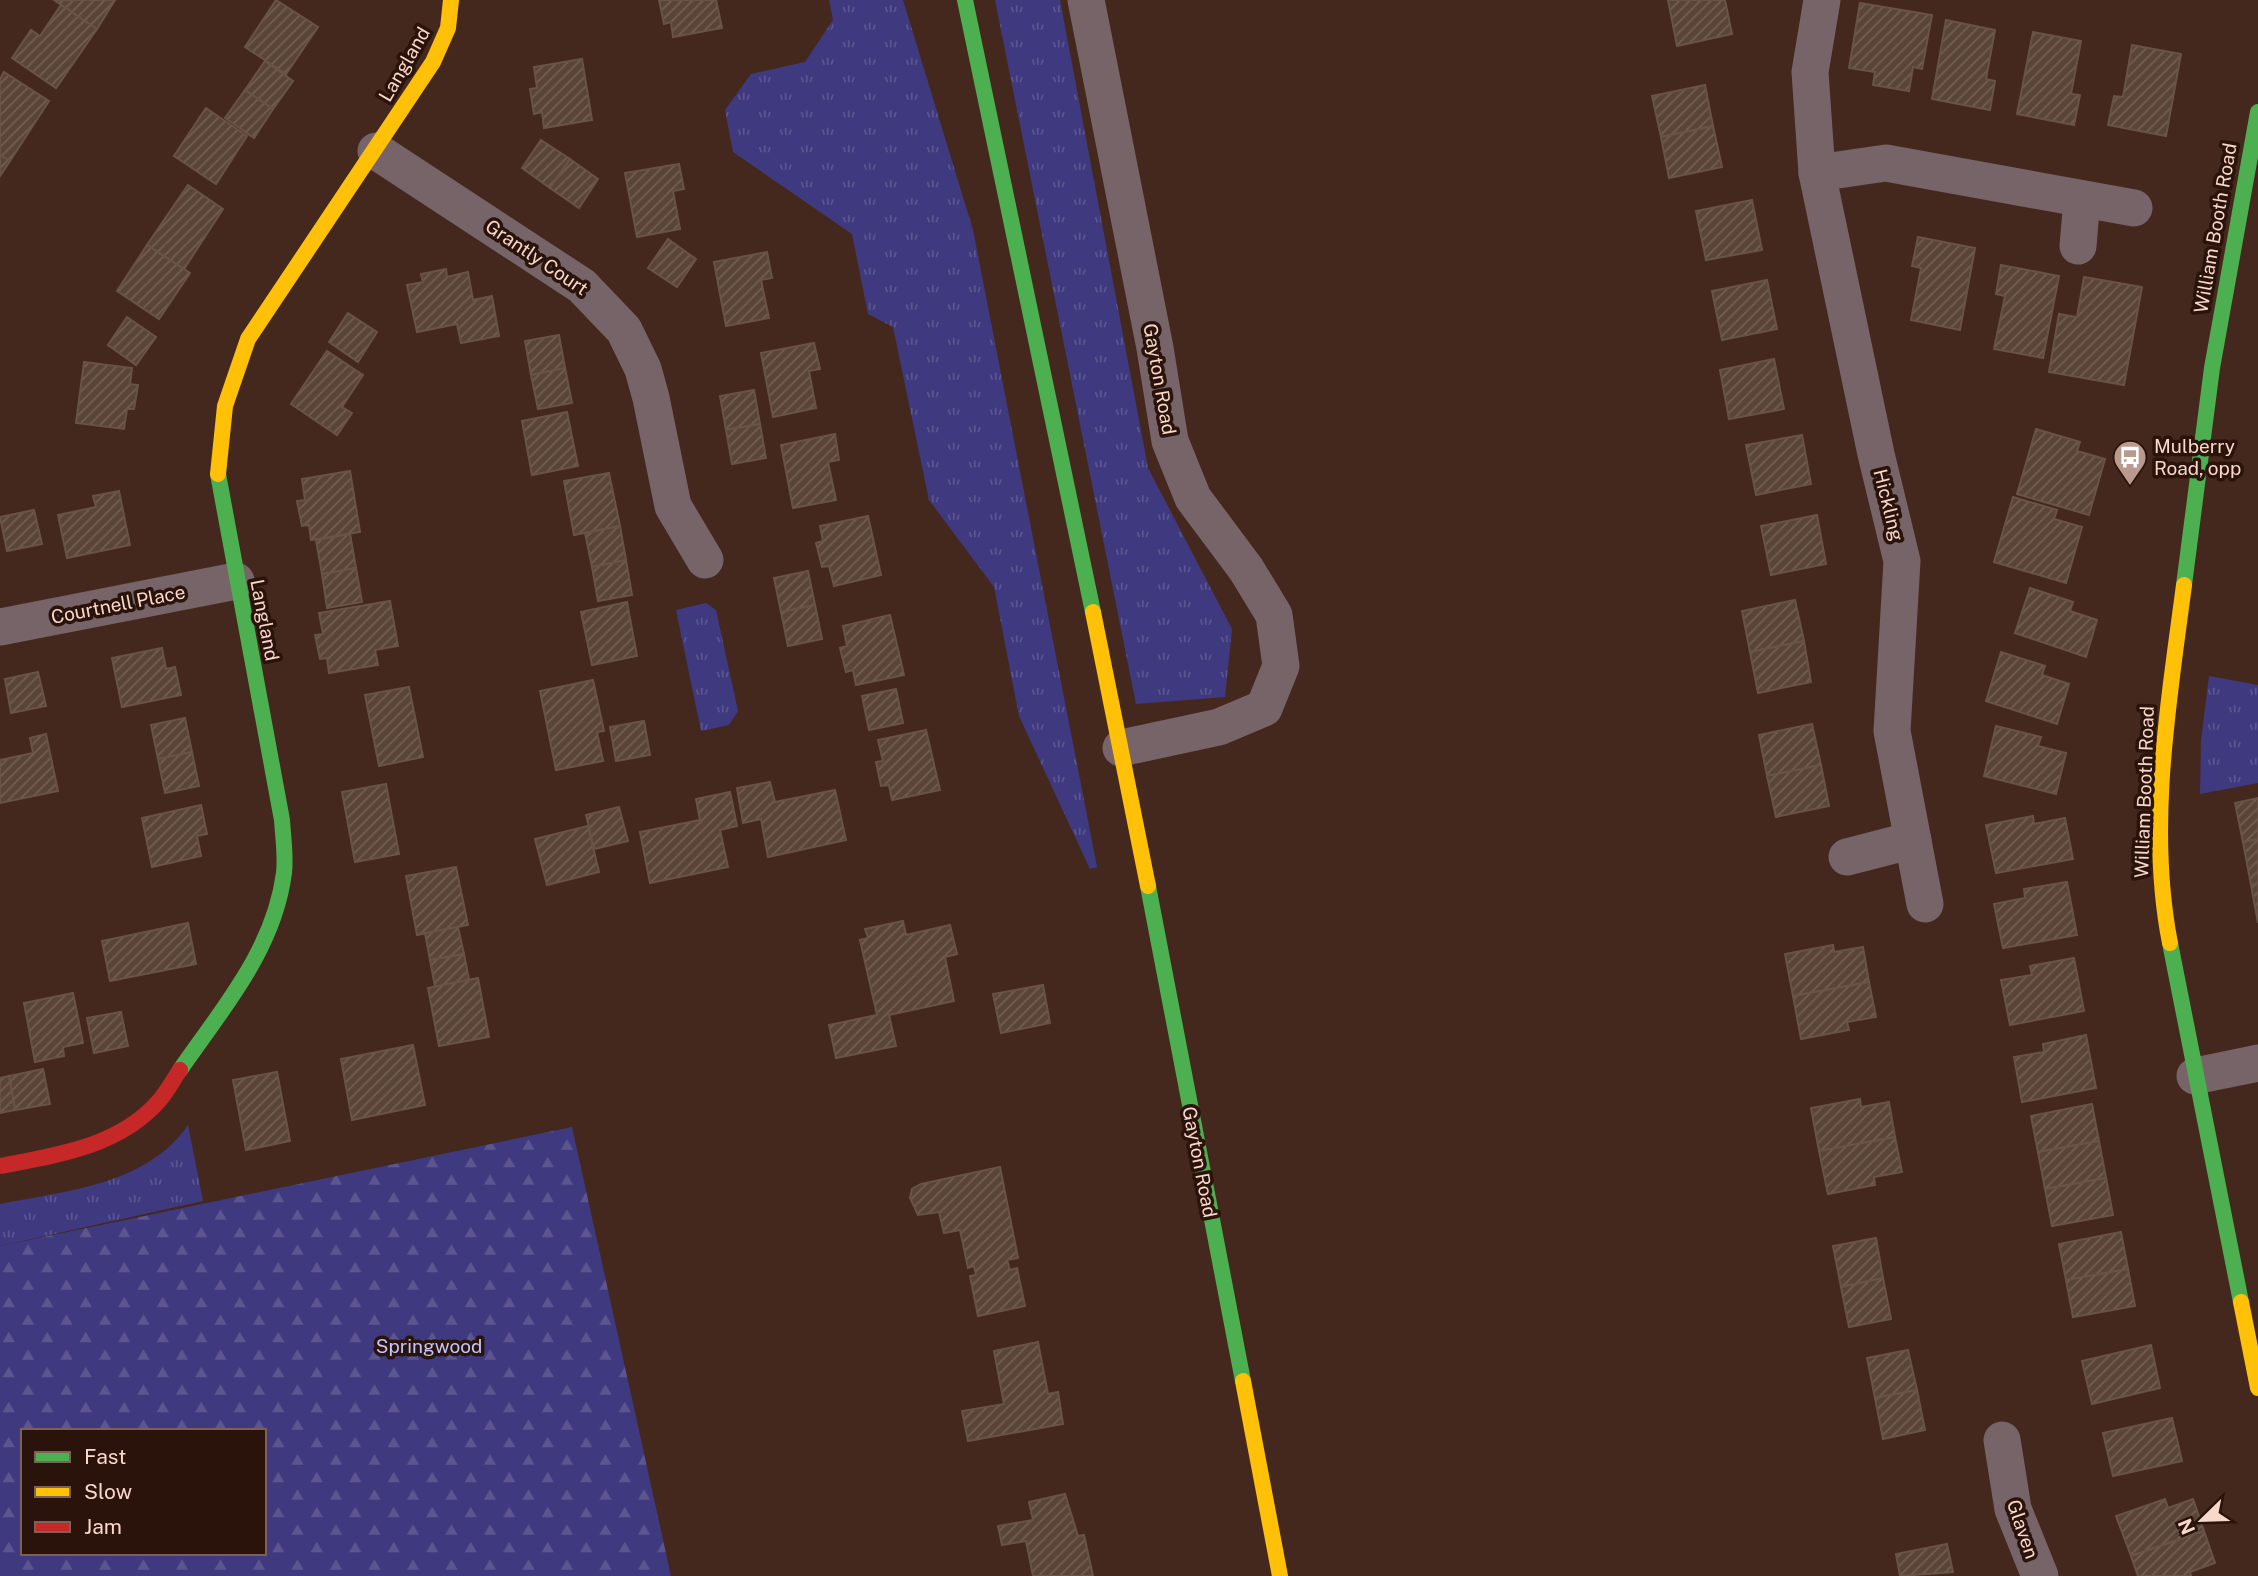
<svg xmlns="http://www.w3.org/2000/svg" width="2258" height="1576" font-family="'Public Sans',sans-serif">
  <defs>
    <pattern id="grass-tufts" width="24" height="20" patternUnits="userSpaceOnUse" patternTransform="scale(1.75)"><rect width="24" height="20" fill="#3f397f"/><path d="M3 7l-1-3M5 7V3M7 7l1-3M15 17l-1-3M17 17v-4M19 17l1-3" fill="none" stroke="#5c5590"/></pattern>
    <pattern id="forest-firs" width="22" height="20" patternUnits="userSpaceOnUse" patternTransform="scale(1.75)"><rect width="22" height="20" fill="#3f397f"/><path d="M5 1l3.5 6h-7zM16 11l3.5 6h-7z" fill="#5c5590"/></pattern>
    <pattern id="building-hatch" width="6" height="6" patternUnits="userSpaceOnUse" patternTransform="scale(1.75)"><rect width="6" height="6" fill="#5a4438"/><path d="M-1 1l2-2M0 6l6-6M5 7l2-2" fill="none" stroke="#725e53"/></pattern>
  </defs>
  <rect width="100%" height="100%" fill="#44281e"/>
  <g fill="url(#grass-tufts)">
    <polygon points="829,0 903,0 973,230 1097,867 1090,869 1019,716 994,587 929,500 893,327 868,314 852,234 733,152 725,110 751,74 805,62 833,20"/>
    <polygon points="995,0 1060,0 1148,468 1232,629 1225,697 1136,704"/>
    <polygon points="706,603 716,610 738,711 729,725 701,731 676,610"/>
    <polygon points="2209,676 2258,685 2258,783 2200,794 2201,741"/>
    <path d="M188,1125L203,1201L0,1246V1204C66,1191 147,1185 188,1125Z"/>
  </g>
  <path fill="url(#forest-firs)" fill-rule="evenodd" d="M572,1127L671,1576H0V1246ZM23,1431H264V1553H23Z"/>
  <g fill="url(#building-hatch)" stroke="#695347" stroke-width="2">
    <polygon points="54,0 115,0 97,29"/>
    <polygon points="276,0 318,27 286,74 245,47"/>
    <polygon points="659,0 716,0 722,28 673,37 671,22 664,24"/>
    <polygon points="1668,0 1725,0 1732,34 1677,46"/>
    <polygon points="1860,3 1932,15 1922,69 1913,67 1909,91 1873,85 1875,72 1849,68"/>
    <polygon points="61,5 97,29 56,88 12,58 31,30 40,36"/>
    <polygon points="1946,20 1995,30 1986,79 1995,81 1990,110 1932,99"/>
    <polygon points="2033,32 2081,41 2071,94 2080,95 2074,125 2017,114"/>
    <polygon points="2132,45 2181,54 2166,136 2108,125 2114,96 2123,97"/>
    <polygon points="582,59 592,120 544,128 542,112 534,114 530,89 537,88 534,67"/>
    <polygon points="265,61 293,81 273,109 245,90"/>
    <polygon points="4,72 49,101 10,161 0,155 0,79"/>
    <polygon points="1705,85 1713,126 1661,137 1652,96"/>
    <polygon points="245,90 273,109 254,138 225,118"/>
    <polygon points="206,108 247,136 216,184 174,156"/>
    <polygon points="1713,126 1722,167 1669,178 1661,137"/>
    <polygon points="541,140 570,159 550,188 522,168"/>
    <polygon points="0,155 10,161 0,176"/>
    <polygon points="570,159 598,179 579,208 550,188"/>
    <polygon points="679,164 684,189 673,191 680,229 637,237 625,173"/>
    <polygon points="188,185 223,209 184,269 147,245"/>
    <polygon points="1752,200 1762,250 1706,260 1696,211"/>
    <polygon points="1918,237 1975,248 1960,330 1911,320 1921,268 1912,266"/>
    <polygon points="668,239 696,259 677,287 648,268"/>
    <polygon points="147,245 190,273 159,319 117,291"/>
    <polygon points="767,252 772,278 761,280 769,318 726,326 714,262"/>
    <polygon points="2001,265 2059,276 2043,358 1994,349 2005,296 1996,294"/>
    <polygon points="446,269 447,277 468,272 473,300 492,296 499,336 461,343 457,324 417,332 407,285 423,282 421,274"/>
    <polygon points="2084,277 2142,287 2124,385 2049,372 2059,314 2077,317"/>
    <polygon points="1767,280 1777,329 1722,340 1712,291"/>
    <polygon points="348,313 377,332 358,362 329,342"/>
    <polygon points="127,317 156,337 136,365 108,345"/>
    <polygon points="559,335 565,368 531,375 525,341"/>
    <polygon points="814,343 820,369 809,371 816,408 773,417 761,353"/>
    <polygon points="327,351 363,375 342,407 352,413 337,435 291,404"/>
    <polygon points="1774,359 1784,409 1729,419 1720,370"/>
    <polygon points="84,362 132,368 130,384 138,385 134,409 127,409 124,429 76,423"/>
    <polygon points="565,368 572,403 538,409 531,375"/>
    <polygon points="754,390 760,424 726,430 720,396"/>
    <polygon points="567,412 578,466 532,475 522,421"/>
    <polygon points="760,424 766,458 732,464 726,430"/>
    <polygon points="2036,429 2080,442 2077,451 2105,459 2089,515 2017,494"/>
    <polygon points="835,434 839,460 828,462 836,500 793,508 781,445"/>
    <polygon points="1802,435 1811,484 1756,495 1746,445"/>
    <polygon points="350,471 360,532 311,540 309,525 302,526 297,501 305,500 302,479"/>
    <polygon points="609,473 620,526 574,535 564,481"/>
    <polygon points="119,491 130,545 67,558 58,515 96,507 93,496"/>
    <polygon points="2013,497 2057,510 2054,519 2082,527 2066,583 1994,562"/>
    <polygon points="34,510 42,544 7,551 0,517"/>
    <polygon points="1817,515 1826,564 1771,575 1761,526"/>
    <polygon points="868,516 881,575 834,586 829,566 822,567 816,543 823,541 820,526"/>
    <polygon points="620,526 626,560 592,567 585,533"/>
    <polygon points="350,534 356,568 322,574 316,540"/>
    <polygon points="626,560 632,595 598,601 592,567"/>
    <polygon points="356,568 362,602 327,608 322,574"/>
    <polygon points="808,571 815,605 781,612 774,578"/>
    <polygon points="2030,588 2073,602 2070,611 2097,620 2086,657 2015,633"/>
    <polygon points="1795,600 1804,641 1750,652 1742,611"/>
    <polygon points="390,601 398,646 375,650 378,665 329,673 327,658 320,659 315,635 323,634 319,613"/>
    <polygon points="627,602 637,656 592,665 581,612"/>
    <polygon points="815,605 822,639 788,646 781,612"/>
    <polygon points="890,615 904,675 856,685 853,670 846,672 840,648 847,646 843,626"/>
    <polygon points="1804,641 1811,682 1758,693 1750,652"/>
    <polygon points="162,648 166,669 175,667 181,695 122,707 112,658"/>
    <polygon points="2001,652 2045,666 2042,675 2069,684 2057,724 1986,701"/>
    <polygon points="38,672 46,706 11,713 5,679"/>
    <polygon points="593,680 604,731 597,732 603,761 556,770 540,691"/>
    <polygon points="409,687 423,757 379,766 365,695"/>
    <polygon points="896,689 903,723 869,730 862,696"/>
    <polygon points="185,718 192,752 158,759 151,725"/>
    <polygon points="644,721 650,755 616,761 610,727"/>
    <polygon points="1812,724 1821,765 1767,776 1759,735"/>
    <polygon points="1996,726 2041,737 2038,746 2066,753 2056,794 1984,776"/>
    <polygon points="926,730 940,790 892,800 889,785 881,786 876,762 883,761 878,740"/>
    <polygon points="46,734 58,791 0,803 0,760 33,753 30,738"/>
    <polygon points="192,752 199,786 165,793 158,759"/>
    <polygon points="1821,765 1829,806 1776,817 1767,776"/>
    <polygon points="770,782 775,802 835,790 846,840 768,857 761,819 743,823 737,788"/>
    <polygon points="386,784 399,854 355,862 342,792"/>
    <polygon points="730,792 737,826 720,830 728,867 650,883 640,832 700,820 696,799"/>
    <polygon points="2258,798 2258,839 2243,842 2235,803"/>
    <polygon points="201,805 207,834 197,836 201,856 152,867 142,818"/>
    <polygon points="619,807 628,841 594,849 586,815"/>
    <polygon points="2033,816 2034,824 2065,818 2073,859 1996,873 1986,825"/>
    <polygon points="588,826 599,872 547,885 535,839"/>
    <polygon points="2258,839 2258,883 2251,885 2243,842"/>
    <polygon points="456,867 468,925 417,935 406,876"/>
    <polygon points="2067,882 2077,935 2003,948 1994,904 2025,898 2024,889"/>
    <polygon points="2258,883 2258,923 2251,885"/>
    <polygon points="903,921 906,935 950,925 957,954 945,957 954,1001 889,1015 896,1046 836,1058 829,1025 877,1015 860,940 868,938 865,929"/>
    <polygon points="188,923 196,964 110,981 102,941"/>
    <polygon points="458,927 464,954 430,960 425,933"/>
    <polygon points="1833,945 1834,952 1863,947 1869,982 1793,996 1785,954"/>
    <polygon points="464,954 469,980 435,987 430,960"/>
    <polygon points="2074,958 2084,1011 2010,1025 2001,980 2032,975 2030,966"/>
    <polygon points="478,978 489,1037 439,1046 428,988"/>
    <polygon points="1869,982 1876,1017 1847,1022 1849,1030 1801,1039 1793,996"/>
    <polygon points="1043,985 1050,1023 1001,1033 993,994"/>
    <polygon points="73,993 83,1043 63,1047 64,1056 35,1062 24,1003"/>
    <polygon points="121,1012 128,1046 94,1053 87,1018"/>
    <polygon points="2086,1035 2096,1088 2022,1102 2014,1057 2044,1052 2043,1044"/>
    <polygon points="413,1045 425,1105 352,1120 341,1059"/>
    <polygon points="43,1069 50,1104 15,1110 9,1076"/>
    <polygon points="277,1072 290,1141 246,1150 233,1080"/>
    <polygon points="9,1076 15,1110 0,1113 0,1078"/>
    <polygon points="1860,1099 1861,1107 1889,1102 1895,1137 1819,1151 1811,1108"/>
    <polygon points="2092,1104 2099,1141 2038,1152 2031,1116"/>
    <polygon points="1895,1137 1902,1172 1874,1177 1875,1185 1828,1194 1819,1151"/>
    <polygon points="2099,1141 2106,1178 2045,1189 2038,1152"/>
    <polygon points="1000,1167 1018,1258 1007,1260 1010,1270 1017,1268 1025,1306 978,1316 970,1276 976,1275 974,1266 968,1268 960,1230 944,1233 939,1212 918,1215 910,1198 912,1189 921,1184"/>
    <polygon points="2106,1178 2113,1215 2052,1226 2045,1189"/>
    <polygon points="2121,1232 2128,1269 2066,1280 2059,1244"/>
    <polygon points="1876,1238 1883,1278 1841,1287 1833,1246"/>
    <polygon points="2128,1269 2135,1306 2073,1317 2066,1280"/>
    <polygon points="1883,1278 1891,1319 1849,1327 1841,1287"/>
    <polygon points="1038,1342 1048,1394 1058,1392 1063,1424 968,1441 962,1411 1004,1404 994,1351"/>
    <polygon points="2151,1345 2160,1388 2092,1404 2082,1361"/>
    <polygon points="1908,1350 1917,1390 1875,1398 1867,1358"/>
    <polygon points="1917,1390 1925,1430 1883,1439 1875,1398"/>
    <polygon points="2172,1418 2182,1461 2113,1476 2103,1433"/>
    <polygon points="1065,1494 1078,1536 1084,1535 1093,1576 1033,1576 1026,1541 1002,1545 998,1526 1033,1520 1029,1502"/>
    <polygon points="2165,1499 2168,1508 2193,1499 2204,1531 2131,1556 2116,1516"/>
    <polygon points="2204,1531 2215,1563 2190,1572 2191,1576 2138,1576 2131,1556"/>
    <polygon points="1947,1544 1953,1572 1900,1576 1896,1554"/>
  </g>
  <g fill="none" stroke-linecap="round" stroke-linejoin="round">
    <g stroke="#766468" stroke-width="37">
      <polyline points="1086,0 1155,348 1170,441 1193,498 1246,569 1274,615 1281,666 1264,708 1219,727 1121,748"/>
      <polyline points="1822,0 1810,72 1817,173 1876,454 1902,561 1892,731 1925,904"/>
      <polyline points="376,151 582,286 624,330 643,369 651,398 673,506 705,560"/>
      <polyline points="1817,173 1886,163 2134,208"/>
      <polyline points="2078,246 2082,199"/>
      <polyline points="0,627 236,581"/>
      <polyline points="1847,857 1913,840"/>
      <polyline points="2195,1076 2258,1063"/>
      <polyline points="2002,1440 2013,1509 2040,1576"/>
    </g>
    <g stroke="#4caf50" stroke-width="16">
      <polyline points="965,0 1093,612"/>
      <polyline points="2184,585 2212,368 2258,112"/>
      <polyline points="1148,886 1243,1381"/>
      <polyline points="2170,943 2241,1302"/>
      <path d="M180,1070C222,1009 274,950 284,873C286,856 283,837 282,820L218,474"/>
    </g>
    <g stroke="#ffc107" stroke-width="16">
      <polyline points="218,474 225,406 248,339 433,62 448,28 451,0"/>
      <polyline points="1093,612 1148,886"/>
      <path d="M2170,943C2147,827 2169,700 2184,585"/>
      <polyline points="2241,1302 2258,1388"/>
      <polyline points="1243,1381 1280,1576"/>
    </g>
    <path stroke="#c62828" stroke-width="16" d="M0,1166C56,1155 118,1147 158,1102C167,1092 173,1080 180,1070"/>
  </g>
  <defs>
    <symbol id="bus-pin" viewBox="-11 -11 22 30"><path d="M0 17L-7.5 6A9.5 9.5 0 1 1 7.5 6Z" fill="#ba9a8e" stroke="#2a130b"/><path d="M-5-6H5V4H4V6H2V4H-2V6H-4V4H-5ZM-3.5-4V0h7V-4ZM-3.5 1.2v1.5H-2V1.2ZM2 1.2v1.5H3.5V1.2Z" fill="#fff"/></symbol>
  </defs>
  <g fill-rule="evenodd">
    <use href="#bus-pin" x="2111" y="438" width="38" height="52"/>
  </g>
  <g text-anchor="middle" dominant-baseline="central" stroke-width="7" stroke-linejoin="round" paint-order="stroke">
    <g font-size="19" fill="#f9d7cb" stroke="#2a130b">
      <text transform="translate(404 64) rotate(-60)">Langland</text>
      <text transform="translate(2215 228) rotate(-80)">William Booth Road</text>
      <text transform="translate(537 257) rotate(34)">Grantly Court</text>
      <text transform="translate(1160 379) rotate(80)">Gayton Road</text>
      <text transform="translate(1889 505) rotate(76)">Hickling</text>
      <text transform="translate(118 604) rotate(-11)">Courtnell Place</text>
      <text transform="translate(265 620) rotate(79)">Langland</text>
      <text transform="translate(2144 792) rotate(-88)">William Booth Road</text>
      <text transform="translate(1200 1162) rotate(79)">Gayton Road</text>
      <text transform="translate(2023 1529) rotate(71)">Glaven</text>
    </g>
    <g font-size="19" fill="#f9d7cb" stroke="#2a130b" text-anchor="start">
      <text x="2154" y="446">Mulberry<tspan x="2154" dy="22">Road, opp</tspan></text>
    </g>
    <g font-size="19" fill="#c1c7fa" stroke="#2a130b">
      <text x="429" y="1346">Springwood</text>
    </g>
  </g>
  <rect x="21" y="1429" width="245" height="126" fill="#2a130b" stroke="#7d6158" stroke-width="2"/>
  <rect x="35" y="1452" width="35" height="10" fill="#4caf50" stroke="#7d6158" stroke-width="2"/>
  <text x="84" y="1464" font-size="21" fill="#f9d7cb">Fast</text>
  <rect x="35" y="1487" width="35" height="10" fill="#ffc107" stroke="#7d6158" stroke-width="2"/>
  <text x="84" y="1499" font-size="21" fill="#f9d7cb">Slow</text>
  <rect x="35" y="1522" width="35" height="10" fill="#c62828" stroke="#7d6158" stroke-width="2"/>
  <text x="84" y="1534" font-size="21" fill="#f9d7cb">Jam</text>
  <g transform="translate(2202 1520) rotate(247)" stroke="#2a130b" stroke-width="5" paint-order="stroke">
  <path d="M0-5L12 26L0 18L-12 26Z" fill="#f9d7cb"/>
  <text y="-10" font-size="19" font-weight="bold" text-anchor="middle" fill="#f9d7cb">N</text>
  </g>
</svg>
